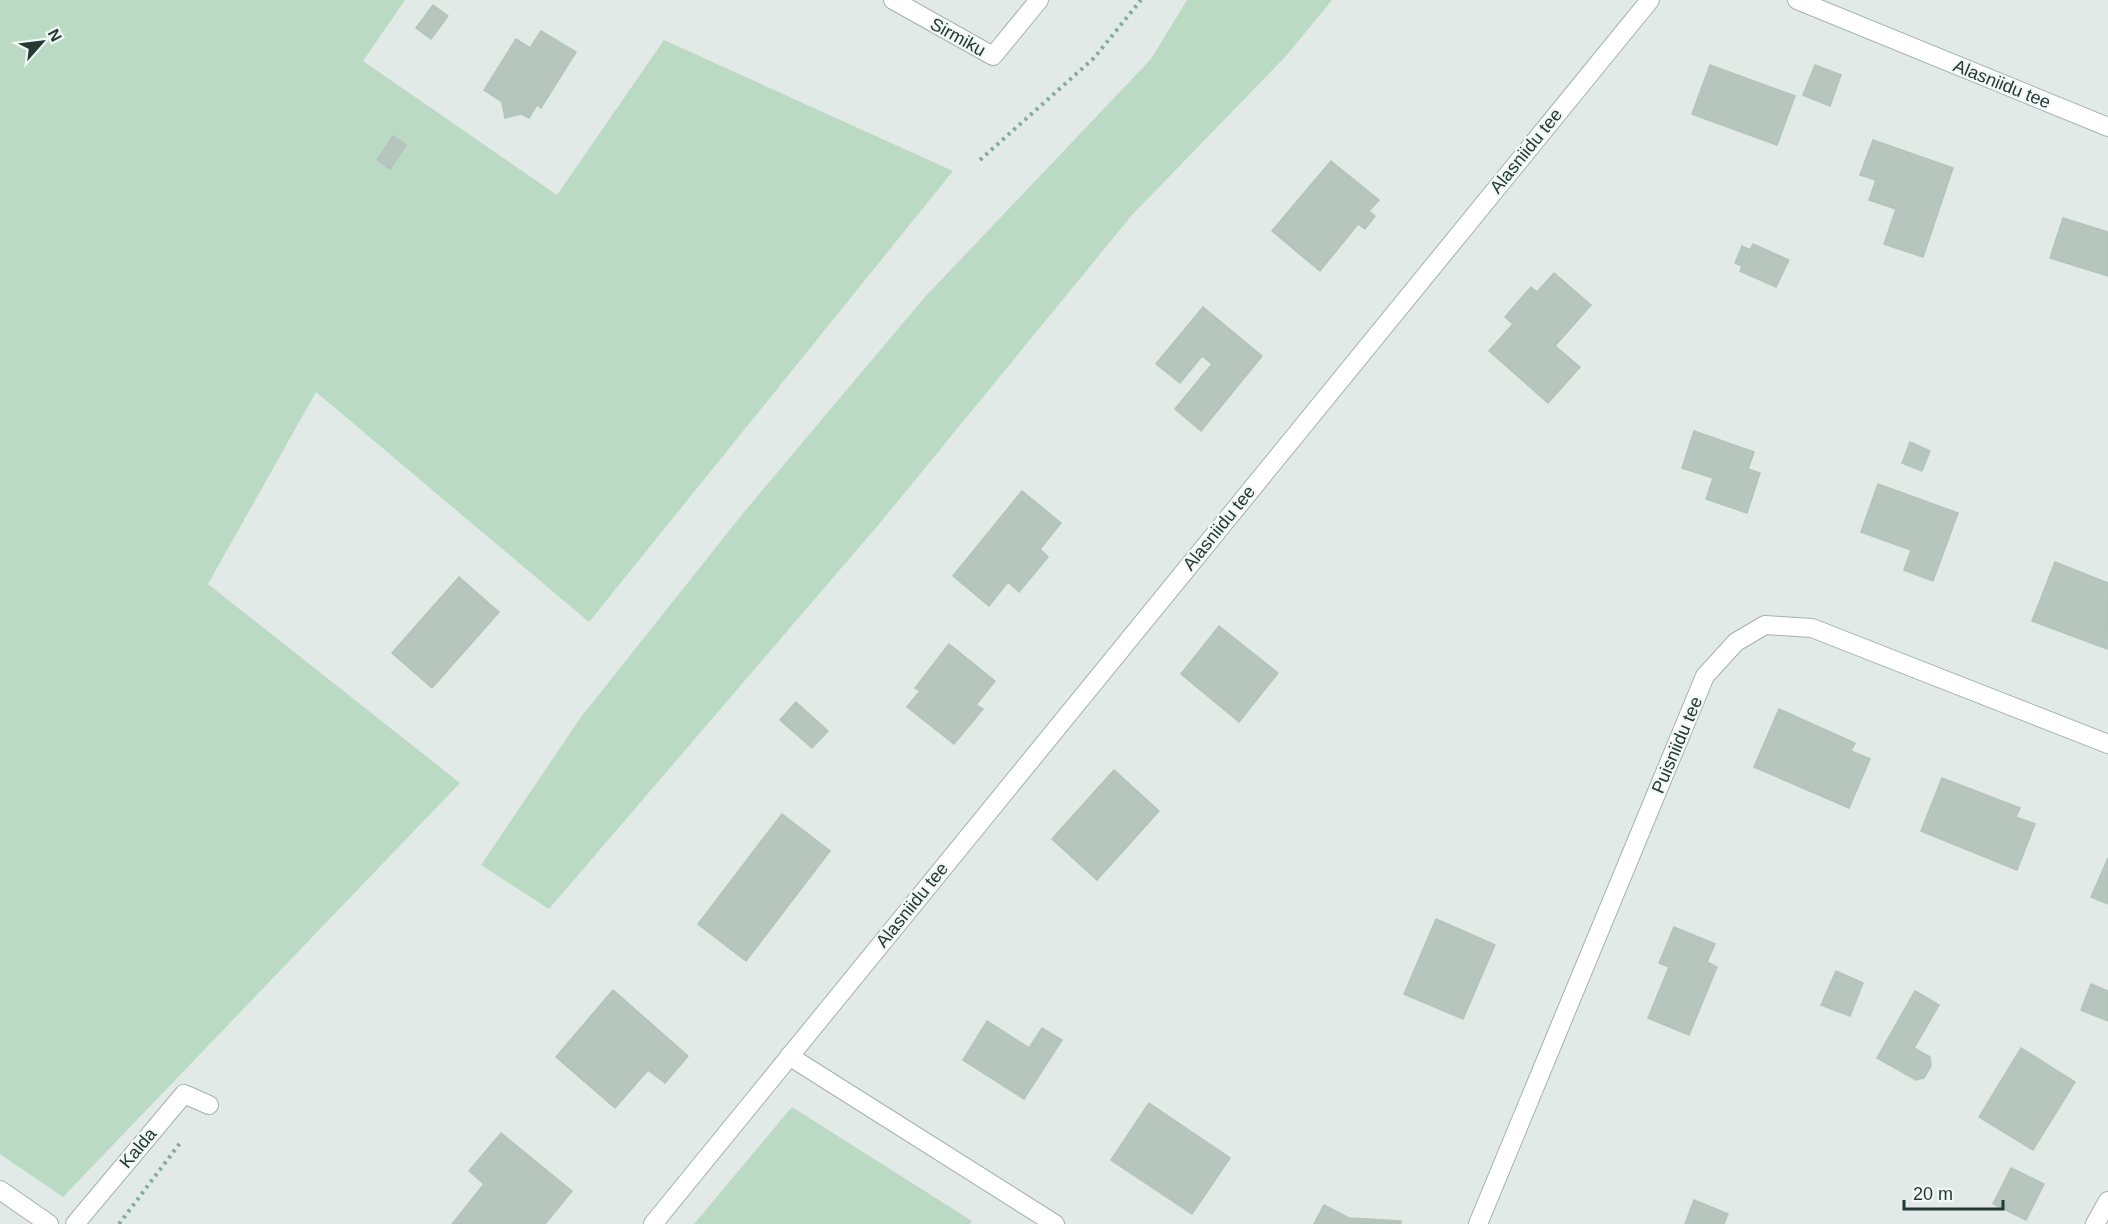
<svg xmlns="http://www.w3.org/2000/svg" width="2108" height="1224" font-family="Arial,sans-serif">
  <rect width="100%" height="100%" fill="#e1eae6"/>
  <g fill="#bbdac4">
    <polygon points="0,0 405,0 363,61 557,195 664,40 953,171 589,622 316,392 208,584 460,783 63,1197 0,1154"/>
    <polygon points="1187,0 1332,0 1286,56 1132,215 880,523 549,909 481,865 581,717 744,512 924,298 1151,59"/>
    <polygon points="792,1107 972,1221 970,1224 694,1224"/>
  </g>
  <g fill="#b7c5bf" stroke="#b4c3bd" stroke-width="1.5">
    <polygon points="433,5 448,16 431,39 416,28"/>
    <polygon points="541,31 576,52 541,108 537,105 529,118 521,114 505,118 502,102 484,90 516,39 530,48"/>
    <polygon points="1710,65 1795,96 1777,145 1692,114"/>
    <polygon points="1815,65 1841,75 1830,106 1803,95"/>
    <polygon points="393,136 406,145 390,169 377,160"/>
    <polygon points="1873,140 1953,168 1923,257 1884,244 1896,209 1869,200 1876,180 1860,175"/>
    <polygon points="1331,161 1379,200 1369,211 1375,216 1365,229 1358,224 1320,271 1272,231"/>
    <polygon points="2063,218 2108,232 2108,276 2050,258"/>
    <polygon points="1753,244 1789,260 1776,287 1740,271 1742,266 1735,263 1742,246 1750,250"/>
    <polygon points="1554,273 1591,305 1555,346 1580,367 1548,403 1489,351 1513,324 1505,317 1531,287 1537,292"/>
    <polygon points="1203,307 1262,356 1201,431 1175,409 1212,364 1202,356 1180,383 1156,364"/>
    <polygon points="1694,431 1754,452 1748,469 1760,473 1747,513 1706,499 1713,478 1682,468"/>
    <polygon points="1910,442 1930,451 1922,471 1902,463"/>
    <polygon points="1878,484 1958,513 1933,581 1904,570 1911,550 1861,532"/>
    <polygon points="1022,491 1061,523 1040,549 1048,557 1019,592 1008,582 989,606 953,576"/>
    <polygon points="2055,562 2108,583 2107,649 2032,621"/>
    <polygon points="459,577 499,612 432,688 392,653"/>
    <polygon points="1219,626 1278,673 1239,722 1181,674"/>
    <polygon points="949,644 995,681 976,705 983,709 954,744 907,707 920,691 915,688"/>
    <polygon points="796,702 828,731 812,748 780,720"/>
    <polygon points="1779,709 1855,743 1851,751 1870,759 1849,808 1754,767"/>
    <polygon points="1114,770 1159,811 1097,880 1052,839"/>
    <polygon points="1942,778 2020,808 2016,817 2035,824 2017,870 1921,831"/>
    <polygon points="782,814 830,851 746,961 698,924"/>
    <polygon points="2108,858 2108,904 2091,897"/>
    <polygon points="1436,919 1495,945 1463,1019 1404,994"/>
    <polygon points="1674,927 1715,944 1707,962 1717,967 1689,1035 1648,1018 1669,967 1659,963"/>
    <polygon points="1836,971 1863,983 1850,1016 1821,1005"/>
    <polygon points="2091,984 2108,991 2108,1021 2081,1010"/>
    <polygon points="613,990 688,1056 665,1083 648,1070 615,1108 556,1057"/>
    <polygon points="1915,991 1939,1005 1914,1048 1930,1057 1931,1066 1924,1078 1916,1080 1877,1058"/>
    <polygon points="987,1021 1029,1048 1042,1028 1062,1040 1024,1099 963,1060"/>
    <polygon points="2021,1048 2075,1082 2033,1150 1979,1117"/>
    <polygon points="1149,1103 1230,1158 1192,1214 1111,1160"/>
    <polygon points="501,1133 572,1191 545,1224 452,1224 484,1184 469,1171"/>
    <polygon points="2011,1168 2044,1184 2026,1220 1993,1204"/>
    <polygon points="1694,1200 1728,1214 1724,1224 1685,1224"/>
    <polygon points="1324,1205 1349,1218 1401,1221 1401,1224 1314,1224"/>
  </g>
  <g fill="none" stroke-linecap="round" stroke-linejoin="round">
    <defs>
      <g id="minor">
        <polyline points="893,0 993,56 1039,0"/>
        <polyline points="1797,0 2108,127"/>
        <polyline points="789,1056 1055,1224"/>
        <polyline points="0,1190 49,1224"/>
        <polyline points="75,1224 184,1094 209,1105"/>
        <polyline points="653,1224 1650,0"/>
        <polyline points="1478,1224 1705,676 1736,642 1765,625 1812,628 2108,744"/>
        <polyline points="2095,1224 2108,1201"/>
      </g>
    </defs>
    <use href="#minor" stroke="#a4b1ad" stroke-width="20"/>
    <g stroke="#84aba0" stroke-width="4" stroke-dasharray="3 4.5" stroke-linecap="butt">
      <polyline points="980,160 1094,58 1141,0"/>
      <polyline points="119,1224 180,1143"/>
    </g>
    <use href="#minor" stroke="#fff" stroke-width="18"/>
  </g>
  <g text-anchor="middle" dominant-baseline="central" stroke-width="4.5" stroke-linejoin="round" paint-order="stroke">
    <g font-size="18" fill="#233934" stroke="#f1f7f4">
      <text transform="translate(958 37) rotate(29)">Sirmiku</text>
      <text transform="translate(2002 84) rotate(22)">Alasniidu tee</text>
      <text transform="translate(1526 151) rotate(-51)">Alasniidu tee</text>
      <text transform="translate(1219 528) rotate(-51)">Alasniidu tee</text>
      <text transform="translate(1677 745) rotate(-67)">Puisniidu tee</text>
      <text transform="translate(912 905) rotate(-51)">Alasniidu tee</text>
      <text transform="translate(138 1148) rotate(-50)">Kalda</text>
    </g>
  </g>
  <g transform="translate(42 42) rotate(62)" stroke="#f1f7f4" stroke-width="4.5" paint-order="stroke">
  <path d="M0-4.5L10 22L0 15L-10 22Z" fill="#233934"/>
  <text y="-9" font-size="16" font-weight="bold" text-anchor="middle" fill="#233934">N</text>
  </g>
  <path d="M1904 1200v9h99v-9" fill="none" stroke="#233934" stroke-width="3"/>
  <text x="1913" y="1200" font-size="18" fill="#233934" stroke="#f1f7f4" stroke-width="4.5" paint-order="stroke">20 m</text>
</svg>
